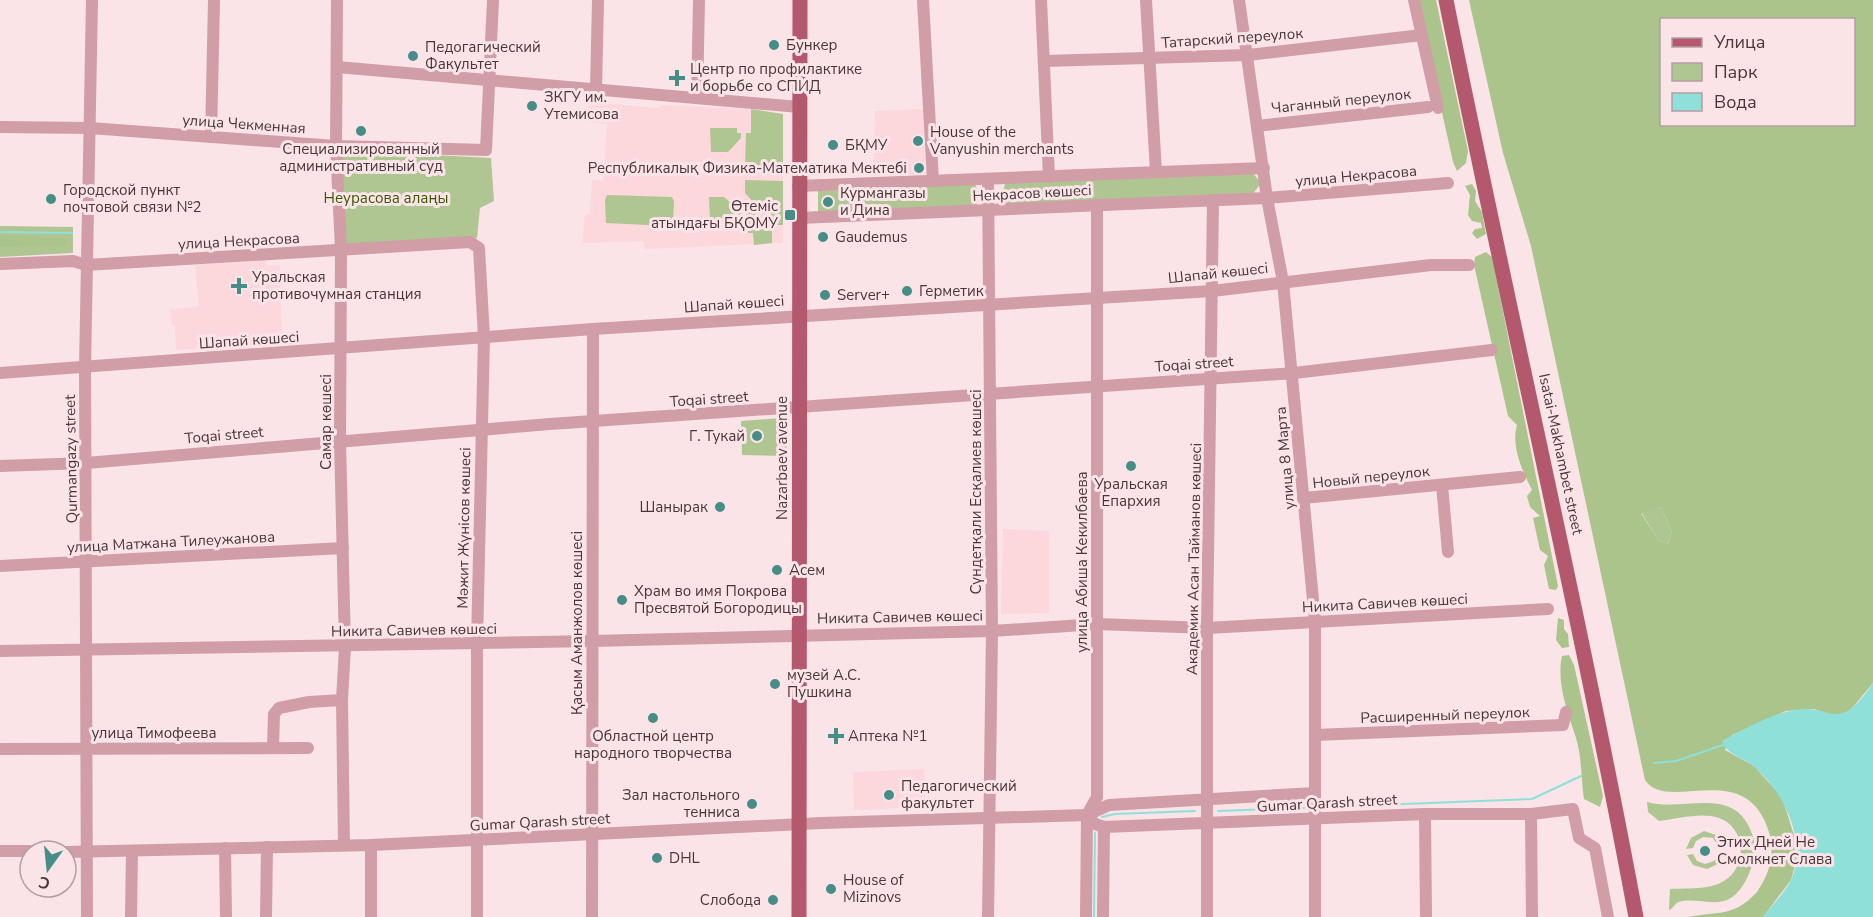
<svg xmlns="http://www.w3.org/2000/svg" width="1873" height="917" font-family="'Nunito Sans',sans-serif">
  <rect width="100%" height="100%" fill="#fae4e8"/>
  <g fill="#fcd7dc">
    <polygon points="589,102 657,108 662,105 746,109 783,114 783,243 645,249 643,241 582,243 585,214 590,214 592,180 603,181 607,124 587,122"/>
    <polygon points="923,109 925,174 873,175 875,111"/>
    <polygon points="266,260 266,266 280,265 282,343 176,350 175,326 172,325 170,310 199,306 195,265"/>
    <polygon points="1003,529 1049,531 1049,613 1001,614"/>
    <polygon points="924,769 926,807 854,810 853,772"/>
  </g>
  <g fill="#afc692">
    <polygon points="751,109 783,114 783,170 745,169 746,133 751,133"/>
    <polygon points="710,128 737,128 737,133 741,133 741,138 728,152 711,152"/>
    <polygon points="338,150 491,158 494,201 480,208 477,238 343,245"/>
    <polygon points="1252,172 1261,183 1252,195 1006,204 1002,195 1005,184 1015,182"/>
    <polygon points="745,180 783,181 783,225 774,225 745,193"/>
    <polygon points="975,184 980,196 976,207 818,214 818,191"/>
    <polygon points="607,195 672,197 674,201 673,223 668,226 606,223 605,200"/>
    <polygon points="709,197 724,197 741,212 738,222 710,222"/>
    <polygon points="745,199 772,228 772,243 754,245 753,233 748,233"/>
    <polygon points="0,226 73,227 73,253 0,257"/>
    <polygon points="782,418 786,423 787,456 742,455 741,421"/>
    <polygon points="1661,507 1672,532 1668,544 1658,540 1641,512"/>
    <path d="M1647,802C1682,812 1732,786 1750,829C1754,838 1756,846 1754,856C1752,870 1743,892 1729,899C1715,907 1694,897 1679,902C1674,904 1674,908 1669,910L1670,889C1687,888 1709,890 1724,881C1748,867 1746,827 1719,818C1701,812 1677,819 1659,821L1648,812Z"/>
    <polygon points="1704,831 1716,835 1723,846 1718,846 1713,838 1703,837 1696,841 1693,848 1686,849 1691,838"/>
    <polygon points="1724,852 1718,864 1707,869 1693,865 1687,855 1693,854 1697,861 1705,864 1714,861 1718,853"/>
  </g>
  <g fill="#abc48c" fill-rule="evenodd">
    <polygon points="1417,0 1436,0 1468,151 1466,163 1457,171 1453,162"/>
    <path d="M1469,0H1873V683L1848,713L1835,716L1814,709L1786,711L1732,735L1725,750L1754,766L1782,797L1799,851L1791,880L1763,917H1688C1720,911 1734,917 1757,892C1770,873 1775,854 1769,832C1746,756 1667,814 1645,780L1531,246L1503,153ZM1662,20H1854V124H1662ZM1661,507L1672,532L1668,544L1658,540L1641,513Z"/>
    <polygon points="1472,184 1476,191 1475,201 1482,212 1486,234 1477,239 1472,233 1475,229 1482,228 1481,223 1472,221 1468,215 1470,195 1465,186"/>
    <polygon points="0,236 64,237 68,241 65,246 0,247"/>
    <path d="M1486,252L1492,257L1558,586L1556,590L1549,589L1544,565L1548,556L1540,550L1533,518L1540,516L1530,507L1527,496L1532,490C1522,470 1511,447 1517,425L1508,416L1474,265L1475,257Z"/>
    <polygon points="1558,618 1564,620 1564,629 1568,634 1569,647 1562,648 1556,640"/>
    <path d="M1569,655L1574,665L1603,796L1600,807L1584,799C1581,780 1582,757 1576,738C1568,713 1556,683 1562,656Z"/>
  </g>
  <path fill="#8ee0d8" d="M1873,683V917H1763C1772,905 1784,894 1791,880C1809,843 1783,790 1753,766C1741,756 1727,755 1722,741C1742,730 1764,718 1786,712C1833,698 1834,740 1873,683Z"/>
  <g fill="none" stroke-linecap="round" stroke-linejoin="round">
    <g stroke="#8ee0d8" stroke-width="2">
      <polyline points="0,232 72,233"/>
      <polyline points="1654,763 1676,761 1723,745"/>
      <polyline points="1326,807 1532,799 1581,776"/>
      <polyline points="1218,811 1304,808"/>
      <polyline points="1102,817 1115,814 1195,811"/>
      <polyline points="1094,917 1095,833"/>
    </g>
    <g stroke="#d19da6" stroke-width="12">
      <polyline points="337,0 336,146 341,249 340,440 345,647 342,700 344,844"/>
      <polyline points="923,0 933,181"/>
      <polyline points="1041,0 1049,177"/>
      <polyline points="1146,0 1156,172"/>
      <polyline points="1239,0 1267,198 1283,282 1315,621 1315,917"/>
      <polyline points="1414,0 1438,108"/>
      <polyline points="1044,61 1248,55 1422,35"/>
      <polyline points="337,67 799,107"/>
      <polyline points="596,90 598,0"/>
      <polyline points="697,98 699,0"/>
      <polyline points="1257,126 1428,107"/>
      <polyline points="0,127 90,128 336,146 486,150 493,0"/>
      <polyline points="211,137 214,0"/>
      <polyline points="988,180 992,631 988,917"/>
      <polyline points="798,186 1264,168"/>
      <polyline points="799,218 1267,198 1448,183"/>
      <polyline points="0,264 73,261 86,265 470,242 479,248 484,337 477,643 477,917"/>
      <polyline points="0,373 593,329 1212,291 1431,265 1469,265"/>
      <polyline points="0,466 86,463 550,424 1294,373 1492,350"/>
      <polyline points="1442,485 1448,552"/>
      <polyline points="1303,498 1520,477"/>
      <polyline points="0,566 343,548"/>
      <polyline points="0,651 592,641 992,631 1097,624 1207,628 1548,609"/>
      <polyline points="1315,735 1563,725 1566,712"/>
      <polyline points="273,748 274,714 279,708 309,702 342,700"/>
      <polyline points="0,749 308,748"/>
      <polyline points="1425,814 1426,917"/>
      <polyline points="1531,814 1532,917"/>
      <polyline points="1087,815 1095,824 1104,827 1425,814 1531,814 1573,809 1579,838 1595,848 1608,917"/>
      <polyline points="225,848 226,917"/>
      <polyline points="0,851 30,851"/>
      <polyline points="66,852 371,845 822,823 1087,815 1109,805 1315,793"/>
      <polyline points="87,917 85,368 92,0"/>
      <polyline points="131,917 132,851"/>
      <polyline points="266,917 267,847"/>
      <polyline points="371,917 371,845"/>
      <polyline points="592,917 593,329"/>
      <polyline points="1086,917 1087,815 1097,797 1097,205"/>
      <polyline points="1103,917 1104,827"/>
      <polyline points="1207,917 1207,628 1213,200"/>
    </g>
    <g stroke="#b3586d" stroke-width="15">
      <path d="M1446,0C1507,306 1579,610 1636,917"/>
      <polyline points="799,917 800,0"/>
    </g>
  </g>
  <g fill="#478d87" stroke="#fae4e8" stroke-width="2">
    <circle cx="774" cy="45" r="6"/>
    <circle cx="413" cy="56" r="6"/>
    <path d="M674 69h6v6h6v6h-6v6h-6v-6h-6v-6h6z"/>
    <circle cx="532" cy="106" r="6"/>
    <circle cx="361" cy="131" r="6"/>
    <circle cx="918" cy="141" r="6"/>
    <circle cx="833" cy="145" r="6"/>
    <circle cx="919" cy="168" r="6"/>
    <circle cx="51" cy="199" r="6"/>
    <circle cx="828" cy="202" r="6"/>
    <rect x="784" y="209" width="12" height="12" rx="3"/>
    <circle cx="823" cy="237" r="6"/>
    <path d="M236 277h6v6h6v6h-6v6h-6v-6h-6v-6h6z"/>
    <circle cx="907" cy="291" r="6"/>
    <circle cx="825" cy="295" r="6"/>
    <circle cx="757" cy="436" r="6"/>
    <circle cx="1131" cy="466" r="6"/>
    <circle cx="720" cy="507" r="6"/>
    <circle cx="777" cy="570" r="6"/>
    <circle cx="622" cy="600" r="6"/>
    <circle cx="775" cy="684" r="6"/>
    <circle cx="653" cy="718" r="6"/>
    <path d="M833 727h6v6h6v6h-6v6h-6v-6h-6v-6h6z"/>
    <circle cx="889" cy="795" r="6"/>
    <circle cx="752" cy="804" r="6"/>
    <circle cx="1705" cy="851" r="6"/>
    <circle cx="657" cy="858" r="6"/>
    <circle cx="831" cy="889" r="6"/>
    <circle cx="773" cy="900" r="6"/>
  </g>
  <g text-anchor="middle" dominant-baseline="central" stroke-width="6" stroke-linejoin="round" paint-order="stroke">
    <g font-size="15" fill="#4a3639" stroke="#fae4e8">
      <text transform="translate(1232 38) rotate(-4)">Татарский переулок</text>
      <text transform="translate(1341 101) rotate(-6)">Чаганный переулок</text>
      <text transform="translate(244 124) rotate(4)">улица Чекменная</text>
      <text transform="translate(1356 176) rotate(-5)">улица Некрасова</text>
      <text transform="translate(1032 193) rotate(-3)">Некрасов көшесі</text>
      <text transform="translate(239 241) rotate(-3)">улица Некрасова</text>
      <text transform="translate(1218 273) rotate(-6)">Шапай көшесі</text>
      <text transform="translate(734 304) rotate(-4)">Шапай көшесі</text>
      <text transform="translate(249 340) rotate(-4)">Шапай көшесі</text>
      <text transform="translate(1194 364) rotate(-4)">Toqai street</text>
      <text transform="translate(709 399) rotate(-4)">Toqai street</text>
      <text transform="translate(326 422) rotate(-90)">Самар көшесі</text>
      <text transform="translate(224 435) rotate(-5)">Toqai street</text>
      <text transform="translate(1561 454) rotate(78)">Isatai-Makhambet street</text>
      <text transform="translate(782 458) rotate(-90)">Nazarbaev avenue</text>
      <text transform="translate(1285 458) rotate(-95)">улица 8 Марта</text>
      <text transform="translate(71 459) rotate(-91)">Qurmangazy street</text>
      <text transform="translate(1371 477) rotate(-6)">Новый переулок</text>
      <text transform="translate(976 492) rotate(-90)">Сүндетқали Есқалиев көшесі</text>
      <text transform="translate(464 528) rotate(-89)">Мәжит Жүнісов көшесі</text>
      <text transform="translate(171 542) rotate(-3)">улица Матжана Тилеужанова</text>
      <text transform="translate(1194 559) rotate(-89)">Академик Асан Тайманов көшесі</text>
      <text transform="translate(1082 562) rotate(-90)">улица Абиша Кекилбаева</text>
      <text transform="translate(1385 603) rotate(-3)">Никита Савичев көшесі</text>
      <text transform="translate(900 617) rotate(-1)">Никита Савичев көшесі</text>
      <text transform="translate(577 623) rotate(-90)">Қасым Аманжолов көшесі</text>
      <text transform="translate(414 630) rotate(-1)">Никита Савичев көшесі</text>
      <text transform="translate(1445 715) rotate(-2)">Расширенный переулок</text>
      <text x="154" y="733">улица Тимофеева</text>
      <text transform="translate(1327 803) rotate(-3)">Gumar Qarash street</text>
      <text transform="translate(540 822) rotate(-3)">Gumar Qarash street</text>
    </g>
    <g font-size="15" fill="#4a3639" stroke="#fae4e8" text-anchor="start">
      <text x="786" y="45">Бункер</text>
      <text x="425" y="47">Педогагический<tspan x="425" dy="17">Факультет</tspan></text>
      <text x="690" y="69">Центр по профилактике<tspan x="690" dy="17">и борьбе со СПИД</tspan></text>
      <text x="544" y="97">ЗКГУ им.<tspan x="544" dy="17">Утемисова</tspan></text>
      <text x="930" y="132">House of the<tspan x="930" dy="17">Vanyushin merchants</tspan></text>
      <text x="845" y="145">БҚМУ</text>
      <text x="361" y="149" text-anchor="middle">Специализированный<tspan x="361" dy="17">административный суд</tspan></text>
      <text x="907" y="168" text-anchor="end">Республикалық Физика-Математика Мектебі</text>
      <text x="63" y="190">Городской пункт<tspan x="63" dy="17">почтовой связи №2</tspan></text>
      <text x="840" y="193">Курмангазы<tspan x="840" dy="17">и Дина</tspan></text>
      <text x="778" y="206" text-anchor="end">Өтеміс<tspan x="778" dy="17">атындағы БҚОМУ</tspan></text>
      <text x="835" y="237">Gaudemus</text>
      <text x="252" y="277">Уральская<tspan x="252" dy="17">противочумная станция</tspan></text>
      <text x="919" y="291">Герметик</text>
      <text x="837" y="295">Server+</text>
      <text x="745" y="436" text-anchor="end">Г. Тукай</text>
      <text x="1131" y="484" text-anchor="middle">Уральская<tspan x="1131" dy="17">Епархия</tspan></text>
      <text x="708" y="507" text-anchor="end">Шанырак</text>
      <text x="789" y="570">Асем</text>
      <text x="634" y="591">Храм во имя Покрова<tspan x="634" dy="17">Пресвятой Богородицы</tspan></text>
      <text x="787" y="675">музей А.С.<tspan x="787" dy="17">Пушкина</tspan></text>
      <text x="653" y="736" text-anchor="middle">Областной центр<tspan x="653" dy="17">народного творчества</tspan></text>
      <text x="848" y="736">Аптека №1</text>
      <text x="901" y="786">Педагогический<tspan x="901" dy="17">факультет</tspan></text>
      <text x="740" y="795" text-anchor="end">Зал настольного<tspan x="740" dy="17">тенниса</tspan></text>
      <text x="1717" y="842">Этих Дней Не<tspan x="1717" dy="17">Смолкнет Слава</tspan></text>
      <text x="669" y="858">DHL</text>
      <text x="843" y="880">House of<tspan x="843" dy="17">Mizinovs</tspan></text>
      <text x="761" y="900" text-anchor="end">Слобода</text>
    </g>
    <g font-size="15" fill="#3c5800" stroke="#fae4e8">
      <text x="386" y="198">Неурасова алаңы</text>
    </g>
  </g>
  <rect x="1660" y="18" width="195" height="108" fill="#fae4e8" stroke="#b49ea2" stroke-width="1.5"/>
  <rect x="1672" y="38" width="30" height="9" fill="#b3586d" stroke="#b49ea2" stroke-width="1.5"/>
  <text x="1714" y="48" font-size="18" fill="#4a3639">Улица</text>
  <rect x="1672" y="63" width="30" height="18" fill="#afc692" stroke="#b49ea2" stroke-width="1.5"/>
  <text x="1714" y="78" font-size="18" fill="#4a3639">Парк</text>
  <rect x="1672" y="93" width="30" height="18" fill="#8ee0d8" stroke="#b49ea2" stroke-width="1.5"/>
  <text x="1714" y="108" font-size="18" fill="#4a3639">Вода</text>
  <g transform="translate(48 869) rotate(195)"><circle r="28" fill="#fae4e8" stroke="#b49ea2" stroke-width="1.5"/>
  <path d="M0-4.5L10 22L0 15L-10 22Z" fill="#478d87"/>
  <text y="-9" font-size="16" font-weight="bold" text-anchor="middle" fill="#4a3639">С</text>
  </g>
</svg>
